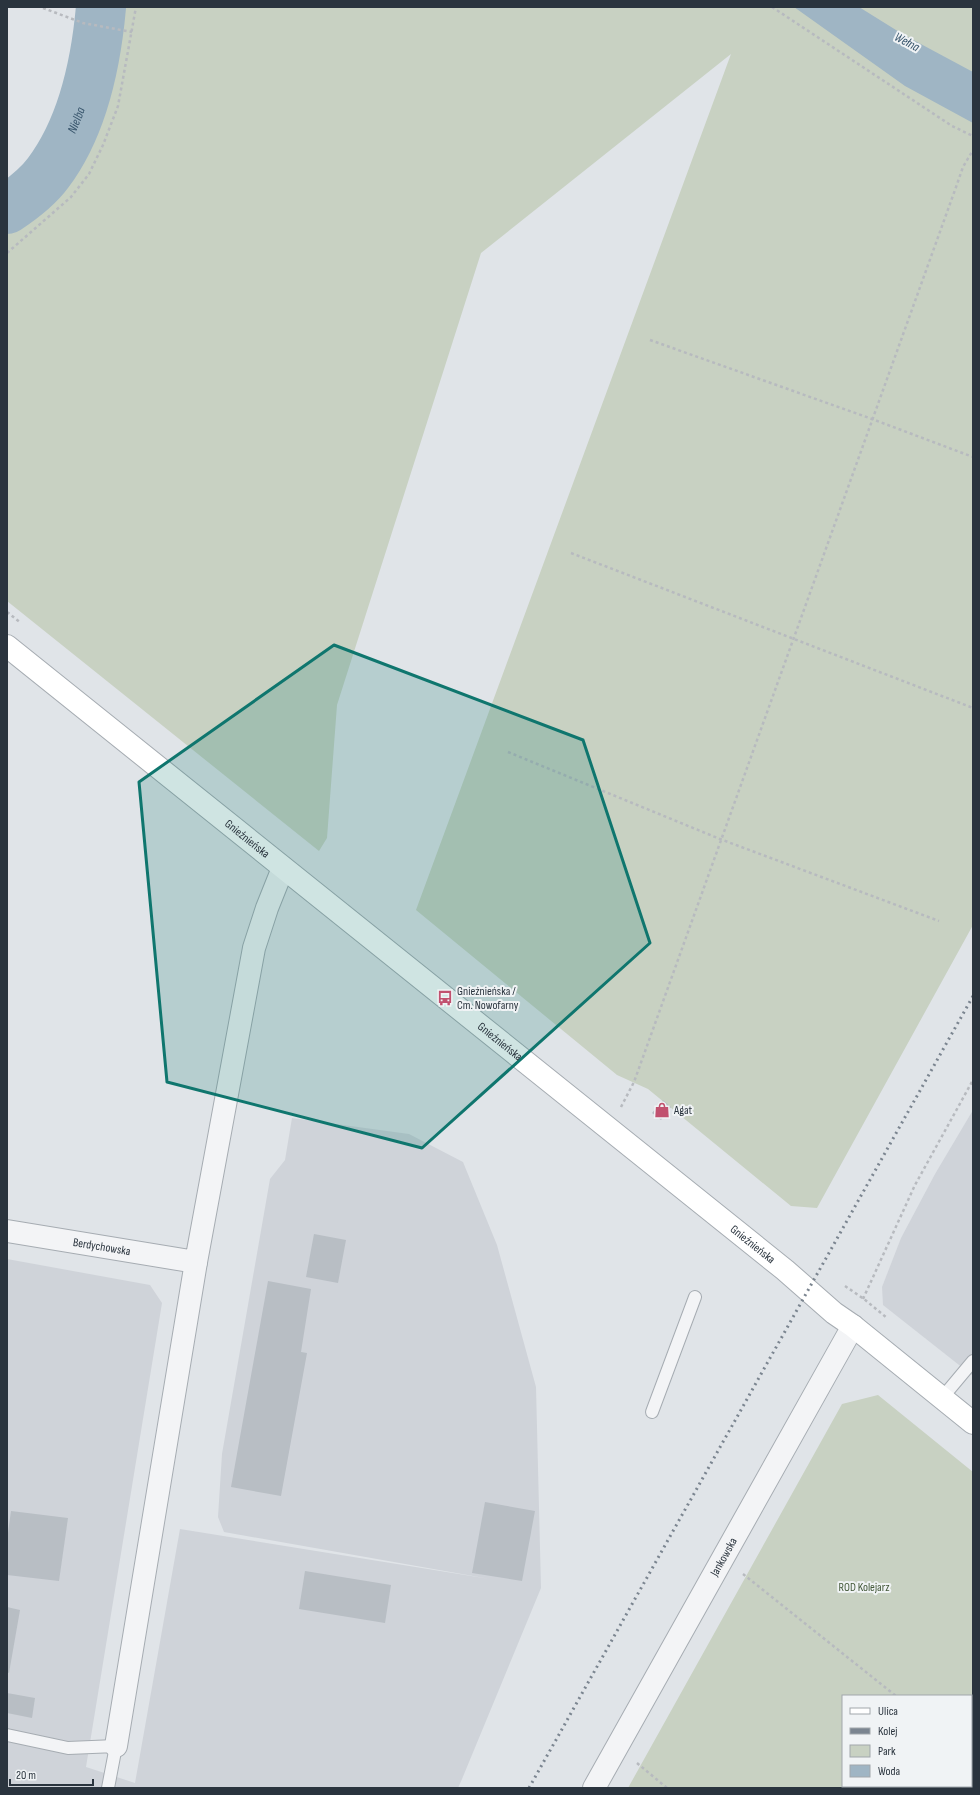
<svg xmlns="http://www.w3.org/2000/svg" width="980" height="1795" font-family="'Sofia Sans Condensed',sans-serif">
  <rect width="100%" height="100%" fill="#e0e4e8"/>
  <g fill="#cfd3d9">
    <polygon points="973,1110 973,1376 883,1305 882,1287 901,1238 935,1174"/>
    <polygon points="292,1118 409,1134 463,1162 497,1245 536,1387 541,1588 462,1779 458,1788 7,1788 7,1259 150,1285 162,1303 86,1767 135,1783 180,1529 490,1579 224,1532 218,1517 222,1454 270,1179 285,1160"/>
  </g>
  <g fill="#c8d1c2" fill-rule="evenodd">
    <polygon points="121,7 973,7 973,925 817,1208 791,1206 648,1089 617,1075 416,910 731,54 481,253 337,705 327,838 319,851 7,601 7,230 44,204 79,161 110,86 121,35"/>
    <path d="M878,1395L973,1472V1788H628L842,1404ZM843,1696H971V1786H843Z"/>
  </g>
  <g fill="#9fb5c4">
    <polygon points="91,7 121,7 122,22 90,18"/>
    <polygon points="794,7 859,7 904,35 973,72 973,123 905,86"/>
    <polygon points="87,33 121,35 110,86 79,161 44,204 7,230 7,196 24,184 53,151 73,101 83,69"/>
  </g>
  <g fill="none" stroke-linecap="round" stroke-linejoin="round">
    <path stroke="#9fb5c4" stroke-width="50" id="s1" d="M7,209C22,199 37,188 48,173C82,128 96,63 101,7"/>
  </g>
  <g fill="#b8bec4">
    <polygon points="663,1100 671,1107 661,1120 652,1113"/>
    <polygon points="314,1234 346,1240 338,1283 306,1277"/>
    <polygon points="268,1281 311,1289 301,1352 307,1353 281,1496 231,1487"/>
    <polygon points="485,1502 535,1511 522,1581 472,1573"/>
    <polygon points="11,1511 68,1518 59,1581 7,1575 7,1540"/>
    <polygon points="305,1571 391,1585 385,1623 299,1609"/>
    <polygon points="7,1607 20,1610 9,1673 7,1672"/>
    <polygon points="7,1693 35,1698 32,1718 7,1713"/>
  </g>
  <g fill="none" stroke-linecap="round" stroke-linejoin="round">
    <defs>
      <g id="service">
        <polyline points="942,1398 973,1361"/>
        <polyline points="652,1412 695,1297"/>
        <polyline points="7,1735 68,1748 116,1746 108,1788"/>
      </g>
      <polyline id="minor" points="116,1746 196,1262"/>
      <g id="tertiary">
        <path id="s2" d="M7,1231L196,1262L254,948L267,908L283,868"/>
        <path id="s3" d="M594,1788L853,1326"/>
      </g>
      <g id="secondary">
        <path id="s4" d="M7,646L785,1270L834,1313L853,1326L973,1423"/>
      </g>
    </defs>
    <use href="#service" stroke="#a6acb2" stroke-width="14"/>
    <use href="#minor" stroke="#a6acb2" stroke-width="24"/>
    <use href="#tertiary" stroke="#a6acb2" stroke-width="24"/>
    <use href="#secondary" stroke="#a6acb2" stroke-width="24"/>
    <g stroke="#b7babf" stroke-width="2.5" stroke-dasharray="3 3" stroke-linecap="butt">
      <polyline points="772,7 952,126 973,136"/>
      <polyline points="43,8 83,23 132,32"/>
      <polyline points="7,253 71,197 89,174 103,145 118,106 136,7"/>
      <polyline points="650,340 872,419 973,457"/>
      <polyline points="571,553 973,708"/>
      <polyline points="7,612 21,623"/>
      <polyline points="508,752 720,839 939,921"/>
      <polyline points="621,1107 634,1082 955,190 963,167 973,150"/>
      <polyline points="845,1286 864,1299 887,1318"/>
      <polyline points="863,1299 915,1185 973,1080"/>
      <polyline points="743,1574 896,1696"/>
      <polyline points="971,1756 973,1758"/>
      <polyline points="637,1763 667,1788"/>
    </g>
    <use href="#service" stroke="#f3f4f6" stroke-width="12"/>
    <use href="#minor" stroke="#f3f4f6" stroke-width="22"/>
    <use href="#tertiary" stroke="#f3f4f6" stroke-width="22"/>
    <use href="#secondary" stroke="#fff" stroke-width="22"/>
    <polyline stroke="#7b8590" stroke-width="3" stroke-dasharray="2 4" stroke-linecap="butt" points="529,1788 973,996"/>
  </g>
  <path fill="#0f766e" fill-opacity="0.2" stroke="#0f766e" stroke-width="3" stroke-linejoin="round" d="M334,645L583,740L650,943L422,1148L167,1082L139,782Z"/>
  <defs>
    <symbol id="bus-bare" viewBox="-9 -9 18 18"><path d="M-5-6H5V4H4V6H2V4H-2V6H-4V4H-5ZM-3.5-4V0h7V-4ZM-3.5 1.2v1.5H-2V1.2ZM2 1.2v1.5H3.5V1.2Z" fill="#c1516f" stroke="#f0f3f5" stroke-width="2.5" paint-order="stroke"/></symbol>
    <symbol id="shop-bare" viewBox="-9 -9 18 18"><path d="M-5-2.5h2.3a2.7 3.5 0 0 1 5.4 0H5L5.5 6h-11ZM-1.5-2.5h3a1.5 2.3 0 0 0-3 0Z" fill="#c1516f" stroke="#f0f3f5" stroke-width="2.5" paint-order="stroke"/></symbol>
  </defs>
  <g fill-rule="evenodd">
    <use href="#bus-bare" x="434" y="987" width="22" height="22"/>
    <use href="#shop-bare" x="651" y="1099" width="22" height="22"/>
  </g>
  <g text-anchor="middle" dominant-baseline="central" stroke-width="4" stroke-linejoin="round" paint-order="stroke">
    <g font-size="12" fill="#2a343e" stroke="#f0f3f5">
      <text stroke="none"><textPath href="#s4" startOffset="308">Gnieźnieńska</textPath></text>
      <text stroke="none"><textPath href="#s4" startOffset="632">Gnieźnieńska</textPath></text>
      <text stroke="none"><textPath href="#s4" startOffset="956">Gnieźnieńska</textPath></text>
      <text stroke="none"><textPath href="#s2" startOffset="96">Berdychowska</textPath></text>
      <text stroke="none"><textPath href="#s3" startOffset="265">Jankowska</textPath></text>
    </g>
    <g font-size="12" fill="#2a343e" stroke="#f0f3f5" text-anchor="start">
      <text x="457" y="991">Gnieźnieńska /<tspan x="457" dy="14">Cm. Nowofarny</tspan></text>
      <text x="674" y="1110">Agat</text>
    </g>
    <g font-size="12" fill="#435839" stroke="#f0f3f5">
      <text x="864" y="1587">ROD Kolejarz</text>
    </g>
    <g font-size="13" font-style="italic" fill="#39566d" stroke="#f0f3f5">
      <text transform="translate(907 42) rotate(28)">Wełna</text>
      <text stroke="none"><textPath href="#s1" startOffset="115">Nielba</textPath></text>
    </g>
  </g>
  <rect width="980" height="1795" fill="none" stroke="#2a343e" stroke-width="16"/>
  <rect x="842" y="1695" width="130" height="92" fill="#f0f3f5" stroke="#a1a7ac"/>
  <rect x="850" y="1708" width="20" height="6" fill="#ffffff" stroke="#a1a7ac"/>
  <text x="878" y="1715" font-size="12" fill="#2a343e">Ulica</text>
  <rect x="850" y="1728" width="20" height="6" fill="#7b8590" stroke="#a1a7ac"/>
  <text x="878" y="1735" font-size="12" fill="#2a343e">Kolej</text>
  <rect x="850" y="1745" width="20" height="12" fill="#c8d1c2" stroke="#a1a7ac"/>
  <text x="878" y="1755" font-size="12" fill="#2a343e">Park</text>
  <rect x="850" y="1765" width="20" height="12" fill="#9fb5c4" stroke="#a1a7ac"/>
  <text x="878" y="1775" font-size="12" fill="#2a343e">Woda</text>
  <path d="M10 1779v6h83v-6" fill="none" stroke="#2a343e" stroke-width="2"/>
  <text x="16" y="1779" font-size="12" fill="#2a343e" stroke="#f0f3f5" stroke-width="3" paint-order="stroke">20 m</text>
</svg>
